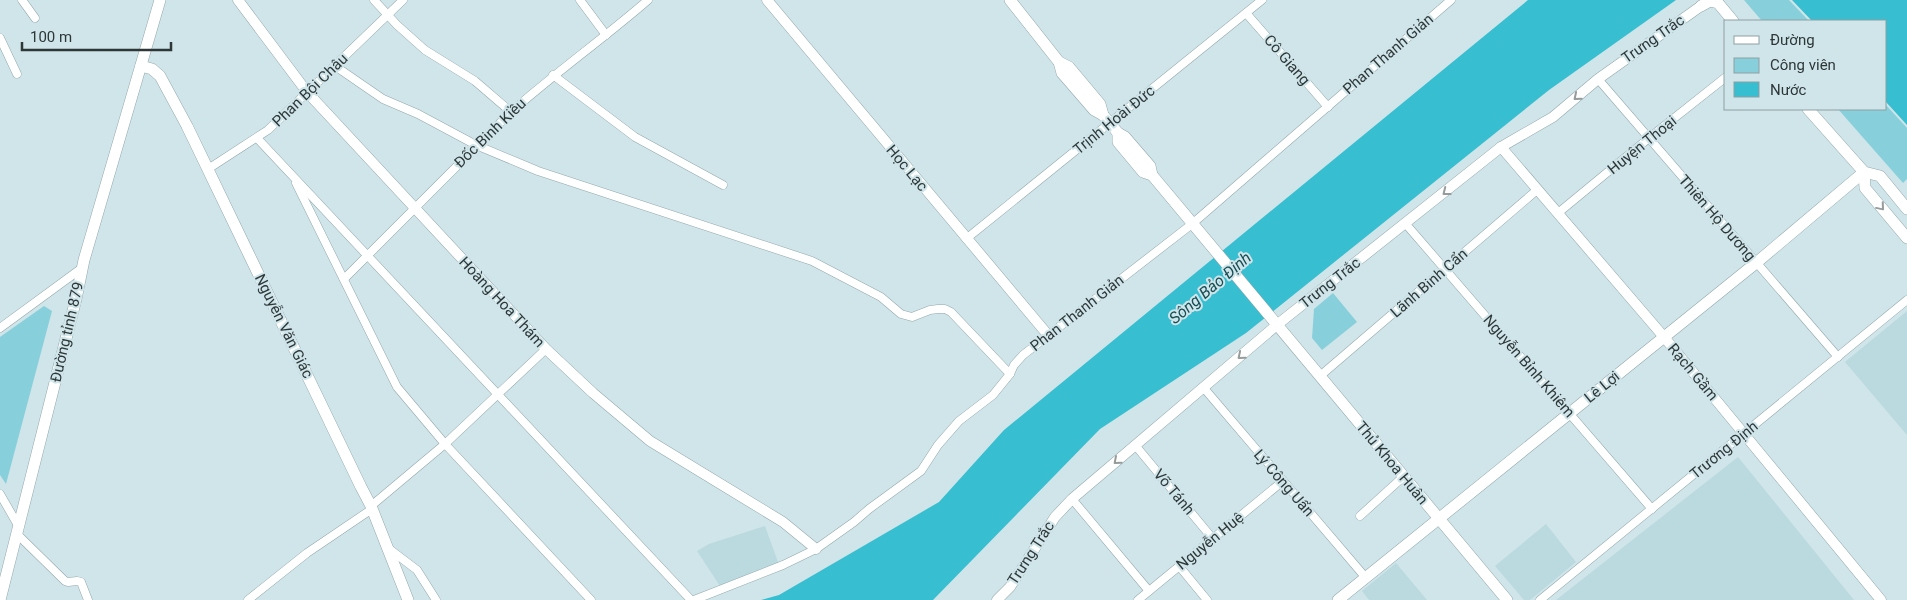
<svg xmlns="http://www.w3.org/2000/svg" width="1907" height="600" font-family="Roboto,sans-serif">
  <rect width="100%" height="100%" fill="#cfe5e9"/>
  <g fill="#badadf">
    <polygon points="1907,311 1907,435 1845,362"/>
    <polygon points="1738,457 1854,600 1556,600"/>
    <polygon points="1546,524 1576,562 1530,600 1524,600 1495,566"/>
    <polygon points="765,526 779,565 720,586 697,551 709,544"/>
    <polygon points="1396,563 1427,600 1369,600 1362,591"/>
  </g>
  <g fill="#87d0db">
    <polygon points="1744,0 1789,0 1809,21 1762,21"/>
    <polygon points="1886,105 1907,128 1907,179 1903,183 1838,109 1886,109"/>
    <polygon points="1333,293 1357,322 1322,350 1312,338 1314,309"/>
    <polygon points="44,306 52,311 6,484 0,475 0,337"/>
  </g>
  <g fill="#37bed0">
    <polygon points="1528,0 1676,0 1549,90 1246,333 1100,429 933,600 761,600 779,595 939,502 1004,430"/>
    <polygon points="1792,0 1907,0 1907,125 1886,102 1886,21 1812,21"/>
  </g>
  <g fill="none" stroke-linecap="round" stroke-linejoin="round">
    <defs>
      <g id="minor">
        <polyline points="22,0 35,18"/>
        <polyline points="374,0 397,25 425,50 475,81 511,112"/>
        <polyline points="580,0 606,35"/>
        <polyline points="1246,13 1328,107"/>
        <polyline points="0,38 17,74"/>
        <polyline points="335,66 383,99 418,114 476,145 538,171 812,261 881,297 901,314 912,317 930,310 938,309 945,309 951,312 1010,374"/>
        <polyline points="553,75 635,137 723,185"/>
        <polyline points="1598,79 1838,357"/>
        <polyline points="257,138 691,600"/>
        <polyline points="208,169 268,130 403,0"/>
        <polyline points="296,183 397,387 445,444 591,600"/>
        <polyline points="1558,213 1649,138 1726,77"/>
        <polyline points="1405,223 1652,509"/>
        <polyline points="966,239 1262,0"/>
        <path d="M344,279L511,112C555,73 603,39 648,0"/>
        <polyline points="0,328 82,268"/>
        <polyline points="1320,376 1537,190"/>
        <polyline points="1203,387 1366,578"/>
        <polyline points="1135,445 1213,539"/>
        <polyline points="0,494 19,527"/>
        <polyline points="1072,499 1149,591"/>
        <polyline points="371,506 445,444 546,349"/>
        <polyline points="1360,516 1403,477"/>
        <polyline points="17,534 65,581 68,582 77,581 81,582 88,600"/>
        <polyline points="388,548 417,570 436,600"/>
        <polyline points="1179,566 1207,600"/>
        <polyline points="248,600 307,553 372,509"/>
        <polyline points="694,600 783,565 816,549 854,522 869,509 921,471 938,445 959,421 993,395 1010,374 1014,365 1023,355 1192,224 1451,0"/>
        <polyline points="1138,600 1283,481"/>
        <polyline points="1540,600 1907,300"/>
      </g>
      <g id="tertiary">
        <polyline points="238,0 307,92 546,349 593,393 650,441 783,522 816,549"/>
        <polyline points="767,0 1048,335"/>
        <polyline points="1501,147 1664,337 1881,600"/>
        <polyline points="997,600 1010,587 1055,517 1072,499 1278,324 1501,147 1553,117 1598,79 1701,6"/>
      </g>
      <g id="secondary">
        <polyline points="1010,0 1059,62 1062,73 1094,110 1103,115 1118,133 1125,137 1150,166 1152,175 1507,600"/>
        <polyline points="1701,6 1710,1 1718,3 1733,21"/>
        <polyline points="1059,62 1069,67 1100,104 1103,115"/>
        <polyline points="141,66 152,69 160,76 187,126 361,487 371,506 408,600"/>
        <polyline points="1808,109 1864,172 1880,176 1907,209"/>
        <polyline points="1118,133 1118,142 1143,172 1152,175"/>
        <polyline points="1864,172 1865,188 1907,238"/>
        <polyline points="0,600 76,299 84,260 160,0"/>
        <polyline points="1338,600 1756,263 1864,172"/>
      </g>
    </defs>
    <use href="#minor" stroke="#93a8ac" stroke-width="9"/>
    <use href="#tertiary" stroke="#93a8ac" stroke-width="11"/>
    <use href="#secondary" stroke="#93a8ac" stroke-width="12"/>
    <use href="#minor" stroke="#fff" stroke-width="8"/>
    <use href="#tertiary" stroke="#fff" stroke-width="10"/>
    <use href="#secondary" stroke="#fff" stroke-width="11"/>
  </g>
  <defs><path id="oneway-chevron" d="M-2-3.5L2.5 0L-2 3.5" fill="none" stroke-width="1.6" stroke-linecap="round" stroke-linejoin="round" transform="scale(1.25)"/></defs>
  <g stroke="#969b9c">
    <use href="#oneway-chevron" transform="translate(1577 97) rotate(140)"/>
    <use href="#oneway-chevron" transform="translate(1446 192) rotate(142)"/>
    <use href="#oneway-chevron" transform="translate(1881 207) rotate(50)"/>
    <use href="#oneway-chevron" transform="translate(1241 356) rotate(140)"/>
    <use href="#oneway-chevron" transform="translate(1117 461) rotate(139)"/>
  </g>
  <g text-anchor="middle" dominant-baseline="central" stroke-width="4" stroke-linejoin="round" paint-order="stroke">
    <g font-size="15" fill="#2e3738" stroke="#cfe5e9">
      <text transform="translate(1653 39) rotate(-35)">Trưng Trắc</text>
      <text transform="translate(1388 54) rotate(-41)">Phan Thanh Giản</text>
      <text transform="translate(1287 60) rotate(49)">Cô Giang</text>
      <text transform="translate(310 90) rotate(-44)">Phan Bội Châu</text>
      <text transform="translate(1114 120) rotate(-39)">Trịnh Hoài Đức</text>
      <text transform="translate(490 133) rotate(-44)">Đốc Binh Kiều</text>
      <text transform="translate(1642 145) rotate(-39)">Huyện Thoại</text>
      <text transform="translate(907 168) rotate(50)">Học Lạc</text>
      <text transform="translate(1717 218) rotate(49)">Thiên Hộ Dương</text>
      <text transform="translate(1330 283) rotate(-38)">Trưng Trắc</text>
      <text transform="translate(1429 283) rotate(-41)">Lãnh Binh Cẩn</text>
      <text transform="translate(502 302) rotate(47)">Hoàng Hoa Thám</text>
      <text transform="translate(1077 313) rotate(-38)">Phan Thanh Giản</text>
      <text transform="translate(284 326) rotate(64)">Nguyễn Văn Giác</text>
      <text transform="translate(67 332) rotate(-77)">Đường tỉnh 879</text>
      <text transform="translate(1529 366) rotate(49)">Nguyễn Bỉnh Khiêm</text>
      <text transform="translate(1693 372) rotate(50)">Rạch Gầm</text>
      <text transform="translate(1602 387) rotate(-39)">Lê Lợi</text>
      <text transform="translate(1724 450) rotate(-39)">Trương Định</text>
      <text transform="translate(1392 463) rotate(50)">Thủ Khoa Huân</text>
      <text transform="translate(1284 483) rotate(49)">Lý Công Uẩn</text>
      <text transform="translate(1174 492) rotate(50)">Võ Tánh</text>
      <text transform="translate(1210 541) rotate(-39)">Nguyễn Huệ</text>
      <text transform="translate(1031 553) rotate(-57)">Trưng Trắc</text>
    </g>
    <g font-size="16" font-style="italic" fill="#154d55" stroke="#cfe5e9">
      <text transform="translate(1210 288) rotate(-40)">Sông Bảo Định</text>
    </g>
  </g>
  <rect x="1724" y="20" width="162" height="90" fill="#cfe5e9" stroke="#8f9fa2"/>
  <rect x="1734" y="36" width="25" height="8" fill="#ffffff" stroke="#8f9fa2"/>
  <text x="1770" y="45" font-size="15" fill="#2e3738">Đường</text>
  <rect x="1734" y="58" width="25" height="15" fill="#87d0db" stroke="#8f9fa2"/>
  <text x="1770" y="70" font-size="15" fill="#2e3738">Công viên</text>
  <rect x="1734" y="82" width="25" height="15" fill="#37bed0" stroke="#8f9fa2"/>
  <text x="1770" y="95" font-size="15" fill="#2e3738">Nước</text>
  <path d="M22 42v8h149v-8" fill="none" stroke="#2e3738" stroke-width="2.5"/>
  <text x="30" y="42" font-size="15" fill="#2e3738" stroke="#cfe5e9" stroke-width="4" paint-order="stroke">100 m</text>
</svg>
